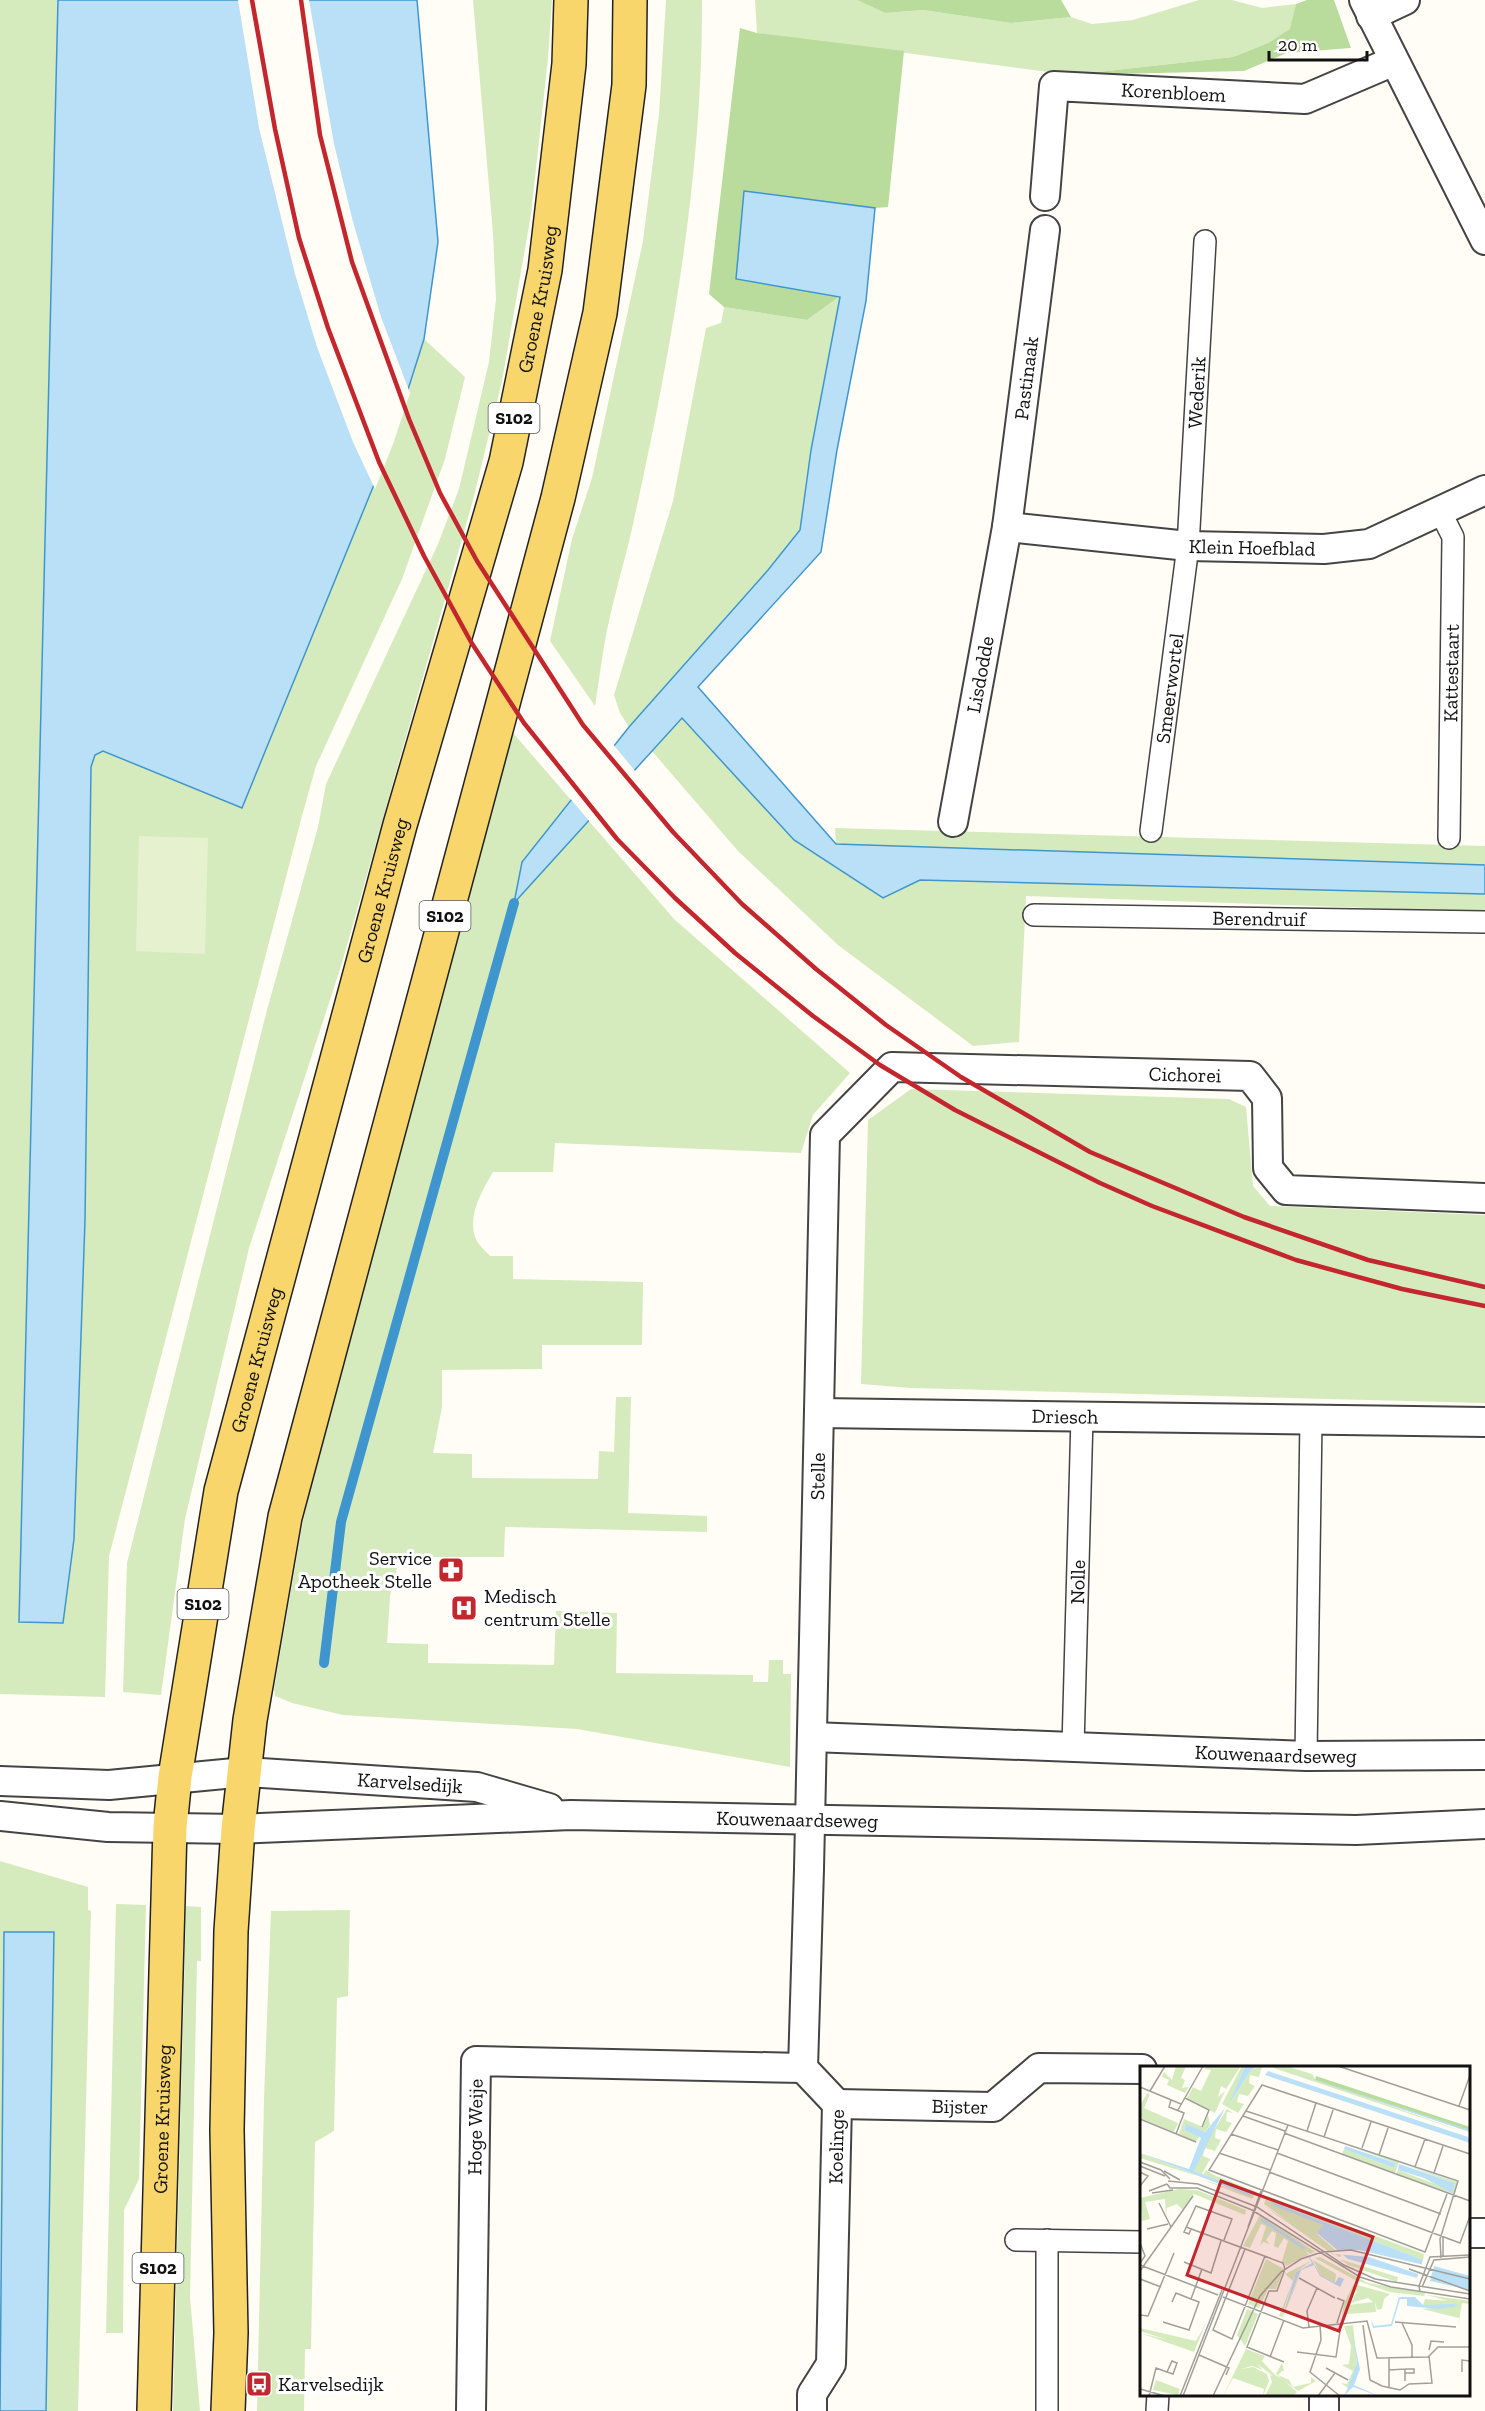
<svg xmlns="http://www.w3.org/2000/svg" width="1485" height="2411" font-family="'Zilla Slab',serif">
  <rect width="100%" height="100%" fill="#fffdf5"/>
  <g fill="#d5ebbd">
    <polygon points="0,0 58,0 20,1622 74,1539 85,1220 91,767 95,755 103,751 242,807 391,443 424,339 465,377 445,459 402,579 316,766 303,812 109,1556 105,1697 0,1694"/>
    <polygon points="473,0 552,0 548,58 531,214 502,381 473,500 342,963 249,1248 185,1519 161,1695 123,1692 127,1563 267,1010 318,827 326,784 438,544 459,489 489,362 496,299 493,233"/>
    <path d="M666,0H702C703,173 672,347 635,515C627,554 615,591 607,630C602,655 599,681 595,706L550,641L572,539L592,478L643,241L659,114Z"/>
    <polygon points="755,0 857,0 885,13 923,10 1011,23 1071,17 1092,24 1133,20 1199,0 1232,0 1262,8 1296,4 1291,29 1268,43 1233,57 1071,75 757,33"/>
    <polygon points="840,296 811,450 800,530 768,570 629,727 620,713 614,695 673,501 706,328 721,323 724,307 807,320"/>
    <polygon points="682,718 794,840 883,898 920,880 1485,894 1485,912 1026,896 1019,1042 973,1046 838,945 738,851 651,750"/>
    <path d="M513,733L571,800L522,862L514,902L588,820L674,919L850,1073L813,1115L801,1153L555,1143L553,1172H493C482,1191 468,1214 475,1237C477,1244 486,1251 490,1256H513V1279L643,1282L642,1345H542V1369L442,1370V1407L433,1453L472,1454V1478L598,1479L599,1451L614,1452L616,1397H631L628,1513L707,1516V1532L505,1527L504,1557H400L390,1596L387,1643L428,1644V1663L554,1665L556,1611L617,1613L616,1673L753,1675V1682H768L769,1660H783V1674H791L790,1767L577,1729L343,1715L292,1703L275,1696L274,1689L303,1521L336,1379Z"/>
    <polygon points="835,828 1485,846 1485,865 836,844"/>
    <polygon points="911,1089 1229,1099 1246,1107 1253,1186 1270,1206 1485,1215 1485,1403 911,1388 861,1384 868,1120"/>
    <polygon points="0,1861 88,1887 88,1910 91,1911 78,2411 46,2411 54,1932 4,1932 0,2338"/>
    <polygon points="116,1904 146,1905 139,2179 124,2210 123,2333 106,2333"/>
    <polygon points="186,1906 201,1907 201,1961 197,1961 190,2297 200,2411 173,2411"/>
    <polygon points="350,1910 348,1996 337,1998 334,2131 315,2142 311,2349 305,2349 304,2411 257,2411 264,2099 271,1911"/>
  </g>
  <g fill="#b9dc9c">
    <polygon points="857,0 1061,0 1071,17 1011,23 923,10 885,13"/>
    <polygon points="1307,0 1334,0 1351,48 1287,53 1244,71 1071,75 1233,57 1268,43 1290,29 1296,4"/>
    <polygon points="740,28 757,33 904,51 888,207 875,208 744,191 736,279 840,296 807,320 724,307 709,294"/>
  </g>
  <polygon fill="#e6f2cf" points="139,836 208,838 205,954 136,951"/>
  <g fill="#b9e0f7" stroke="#3f96cf" stroke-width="1.5">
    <polygon points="58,0 417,0 438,242 424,339 391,443 242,808 103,751 95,755 91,767 85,1220 74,1539 63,1623 19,1622"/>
    <polygon points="744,191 875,208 866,301 837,450 821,552 698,687 836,844 1485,865 1485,894 920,880 883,898 794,840 682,718 514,903 522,862 629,727 768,570 800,530 811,450 840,297 736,279"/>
    <polygon points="4,1932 54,1932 46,2411 0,2411"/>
  </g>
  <g fill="#fffdf5">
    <polygon points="238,0 309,0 334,144 353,222 381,317 410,393 393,444 375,489 353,442 317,347 295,274 259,128"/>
    <polygon points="612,743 636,772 590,822 569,797"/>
  </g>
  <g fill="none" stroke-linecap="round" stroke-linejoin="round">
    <polyline stroke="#3f96cf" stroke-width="10" points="324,1663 341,1522 514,903"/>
    <defs>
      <g id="pedestrian">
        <polyline points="1440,511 1453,537 1449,838"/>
        <path id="s1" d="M1151,831L1188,546L1205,241"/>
        <path id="s2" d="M1034,915L1485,922"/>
        <path id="s3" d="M1073,1747L1082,1417"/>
        <polyline points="1306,1756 1311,1420"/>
        <polyline points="1016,2240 1142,2242"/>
        <polyline points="1047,2411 1047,2240"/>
        <polyline points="1157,2411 1158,2394"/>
      </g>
      <g id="minor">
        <polyline points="1364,0 1485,240"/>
        <polyline points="1371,16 1405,0"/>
        <path id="s4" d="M1045,196L1054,86L1305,99L1394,61"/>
        <path id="s5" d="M1007,527L1188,546L1324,549L1369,544L1485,490"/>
        <path id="s6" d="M953,822L1007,527L1045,230"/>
        <path id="s7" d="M819,1413L1485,1422"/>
        <path id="s8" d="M812,1737L1306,1756L1485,1755"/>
        <path id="s9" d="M0,1781L109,1785L245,1772L477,1787L549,1808"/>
        <path id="s10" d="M0,1816L108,1827L238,1829L571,1815L1356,1830L1485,1824"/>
        <path id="s11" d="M837,2104L993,2107L1039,2068L1142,2069"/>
        <polyline points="1468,2233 1485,2233"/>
        <path id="s12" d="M471,2411L476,2061L803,2068"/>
        <path id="s13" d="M812,2411V2394L831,2364L837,2104L803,2068L809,1869L825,1135L892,1067L1250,1076L1267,1098L1268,1168L1286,1190L1485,1198"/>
        <polyline points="1324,2411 1324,2394"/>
      </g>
      <g id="primary">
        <path id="s14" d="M154,2411L170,1827L175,1777L221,1491L400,825L506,462L545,270L569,64L571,0"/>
        <polyline points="228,2411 231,2333 227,2130 231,1931 238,1829 250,1720 285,1517 558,498 600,313 629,85 630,0"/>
      </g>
    </defs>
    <use href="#pedestrian" stroke="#444" stroke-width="24"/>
    <use href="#minor" stroke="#444" stroke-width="32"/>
    <use href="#primary" stroke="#222" stroke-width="36"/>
    <use href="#pedestrian" stroke="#fff" stroke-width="21"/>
    <use href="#minor" stroke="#fff" stroke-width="28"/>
    <use href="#primary" stroke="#f9d66b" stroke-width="33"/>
    <g stroke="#c4262e" stroke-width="4.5">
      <polyline points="252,0 275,129 299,238 328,328 379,462 424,556 471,642 524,723 617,839 675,898 735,953 813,1016 880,1065 955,1110 1100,1183 1152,1206 1296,1260 1402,1289 1485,1306"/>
      <polyline points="301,0 320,135 352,262 409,419 440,493 477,561 583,725 673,832 742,904 816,969 886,1025 961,1077 1090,1152 1244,1217 1368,1260 1485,1287"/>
    </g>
  </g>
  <defs>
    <symbol id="pharmacy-square" viewBox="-11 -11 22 22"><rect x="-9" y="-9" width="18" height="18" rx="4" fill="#c4262e" stroke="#fff"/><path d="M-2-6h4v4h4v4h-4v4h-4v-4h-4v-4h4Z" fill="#fff"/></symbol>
    <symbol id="hospital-square" viewBox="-11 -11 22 22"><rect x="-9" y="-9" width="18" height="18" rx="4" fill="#c4262e" stroke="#fff"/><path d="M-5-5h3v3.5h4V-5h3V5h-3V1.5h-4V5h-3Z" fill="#fff"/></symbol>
    <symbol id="bus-square" viewBox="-11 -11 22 22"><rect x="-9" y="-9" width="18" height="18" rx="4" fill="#c4262e" stroke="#fff"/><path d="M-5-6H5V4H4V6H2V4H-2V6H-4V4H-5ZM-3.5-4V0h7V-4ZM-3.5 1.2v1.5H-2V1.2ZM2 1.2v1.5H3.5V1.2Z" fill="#fff"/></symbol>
  </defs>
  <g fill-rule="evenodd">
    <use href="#pharmacy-square" x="436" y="1555" width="30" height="30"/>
    <use href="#hospital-square" x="449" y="1593" width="30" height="30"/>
    <use href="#bus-square" x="244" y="2369" width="30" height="30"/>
  </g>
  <g text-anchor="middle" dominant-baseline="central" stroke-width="6" stroke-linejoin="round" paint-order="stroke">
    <g fill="#fff" stroke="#585858" stroke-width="1.5">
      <rect x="488.5" y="403" width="51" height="30" rx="4.5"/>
      <rect x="419.5" y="901" width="51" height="30" rx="4.5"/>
      <rect x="177.5" y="1589" width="51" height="30" rx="4.5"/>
      <rect x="132.5" y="2253" width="51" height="30" rx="4.5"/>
    </g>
    <g font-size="18" font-weight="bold" fill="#111">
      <text x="514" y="418">S102</text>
      <text x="445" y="916">S102</text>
      <text x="203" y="1604">S102</text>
      <text x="158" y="2268">S102</text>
    </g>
    <g font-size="20" fill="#111" stroke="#fff">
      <text stroke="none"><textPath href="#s4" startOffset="230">Korenbloem</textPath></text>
      <text stroke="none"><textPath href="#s14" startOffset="2158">Groene Kruisweg</textPath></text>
      <text stroke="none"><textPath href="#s6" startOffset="450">Pastinaak</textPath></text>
      <text stroke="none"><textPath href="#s1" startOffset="441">Wederik</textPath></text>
      <text stroke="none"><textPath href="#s5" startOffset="246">Klein Hoefblad</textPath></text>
      <text transform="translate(1451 673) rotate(-89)">Kattestaart</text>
      <text stroke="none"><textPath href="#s6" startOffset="150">Lisdodde</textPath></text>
      <text stroke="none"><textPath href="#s1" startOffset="144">Smeerwortel</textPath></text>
      <text stroke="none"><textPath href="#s14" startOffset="1546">Groene Kruisweg</textPath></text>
      <text stroke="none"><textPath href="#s2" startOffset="225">Berendruif</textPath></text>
      <text stroke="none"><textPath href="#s13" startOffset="1684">Cichorei</textPath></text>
      <text stroke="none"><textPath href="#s14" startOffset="1060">Groene Kruisweg</textPath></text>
      <text stroke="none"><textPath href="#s7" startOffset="246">Driesch</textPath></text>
      <text stroke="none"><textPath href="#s13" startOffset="954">Stelle</textPath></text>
      <text stroke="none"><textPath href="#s3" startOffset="165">Nolle</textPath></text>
      <text stroke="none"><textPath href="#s8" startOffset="464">Kouwenaardseweg</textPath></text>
      <text stroke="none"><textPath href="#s9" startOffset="411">Karvelsedijk</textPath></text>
      <text stroke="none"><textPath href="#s10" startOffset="798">Kouwenaardseweg</textPath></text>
      <text stroke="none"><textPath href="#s11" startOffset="123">Bijster</textPath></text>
      <text stroke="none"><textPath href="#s14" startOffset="292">Groene Kruisweg</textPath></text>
      <text stroke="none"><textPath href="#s12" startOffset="284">Hoge Weije</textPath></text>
      <text stroke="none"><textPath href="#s13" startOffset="270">Koelinge</textPath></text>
    </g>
    <g font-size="20" fill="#111" stroke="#fff" text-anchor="start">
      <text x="432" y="1558" text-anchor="end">Service<tspan x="432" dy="23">Apotheek Stelle</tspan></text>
      <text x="484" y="1596">Medisch<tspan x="484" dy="23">centrum Stelle</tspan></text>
      <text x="278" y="2384">Karvelsedijk</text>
    </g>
  </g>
  <g transform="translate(1140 2066)">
    <rect width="330" height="330" fill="#fffdf5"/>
    <path d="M36,0H46L41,12L45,14L42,22L49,21L45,27L27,19L29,14L22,11L24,6L32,14ZM66,0H101L86,23L81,20L78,31L85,25L75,47L47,32L53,21L61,25L71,4L65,3ZM102,0H105L89,39L111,4L122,0L119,11L110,9L109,17L115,20L108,30L99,28L97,36L104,38L98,47L82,38ZM128,0H146L172,8L175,13L330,68ZM7,27L10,28L4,42L38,57L34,66L0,52V40ZM87,43L93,47L87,46L86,55L92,57L86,66L76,63L75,72L81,74L75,85L65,82L63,90L70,93L62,108L54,105L64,80ZM68,49L70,59L65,66L46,59L44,64L59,71L56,76L39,68L44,53L63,61ZM205,78L259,96L255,107L202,88L204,83L254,102L256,97ZM0,87L61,111L0,92ZM260,97L317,116L315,128L256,109L258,104L311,124L314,117ZM66,104L74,109L117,126L112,133L61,113L110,129L63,109ZM39,123L57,124L106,144L105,149L54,128L43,144L37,138L27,142L26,150L25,133L5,136L10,153L2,155L0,132ZM127,130L284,188L283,194L130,135L183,159L177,168L202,190L199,191L124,138ZM124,140L176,173L199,193L258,211L257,216L208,199ZM120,149L138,160L175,186L170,188L165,184L168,189L146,200L142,195L148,175L144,172L138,182L134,180L136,167L132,165L126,174L130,178L123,176L120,180L126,160L121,158L110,182L103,180ZM180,191L228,217L285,227L284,230L250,226L215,214L175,192ZM126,193L144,203L136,223H128L119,242L108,238ZM173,194L196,208L195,217L181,209ZM171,195L156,206L142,249L162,204L143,251L139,250L153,215L145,208ZM214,218L250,228L244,233L242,243L237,244L235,235L236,246L207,248L208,239L233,236L228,232L211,237L217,225L212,226L202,252L204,237ZM287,229L330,235V238L322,237L318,260L319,252L282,243L313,240L283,239L285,233L308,235ZM107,243L118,248L105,280L97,269ZM66,257L54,286L0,267L28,274L0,265V262L56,275ZM213,259L217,297L210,321L203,330L208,322L201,317L207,318L213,305L202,299L209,298L211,280L204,260ZM106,283L125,290L122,295L135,309L142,313L136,308L142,297L144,305H154H142L138,309L149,314L153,321L171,317V311L176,315L158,325L143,314L157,326L154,329L162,330H125L132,316L130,309L133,310L116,297L123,304L112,300L101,303L113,301L127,308L129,315L123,330L124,323L93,312L83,330ZM16,314L40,323L38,329L13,324Z" fill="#d5ebbd"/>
    <path d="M176,10L330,61V66L175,14Z" fill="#b9dc9c"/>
    <path d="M105,0H119L111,4L88,40ZM133,0L330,64V66ZM128,5L328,71L330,77L125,9ZM85,42L54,105L111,127L110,130L0,87L49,103L61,72L44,64L46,58L65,66ZM205,80L256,97L254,102L204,83ZM259,98L315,117L312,127L284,112L258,104ZM130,135L283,194L277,212L208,193L177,167L183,159L134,140ZM164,182L181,209L195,217L199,211L204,213L200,221L180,210L174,199L161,204L143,249L156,206L172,197ZM294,200L330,210V224L290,215ZM259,231H275L283,239L313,238L319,240L298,243L267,240V233H260L252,260L233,262L231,253L234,260L251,258ZM211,260L220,303L214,319L239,330L213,321L205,329L217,297Z" fill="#b9e0f7"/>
    <path d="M190,184H219L284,199L279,201L283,203L281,209L229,191L195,188Z" fill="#fffdf5"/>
    <path fill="none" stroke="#b9e0f7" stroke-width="3" d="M121,153L164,182"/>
    <path fill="none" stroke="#a09f9a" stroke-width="1.5" d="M198,0L330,44M0,21L41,38M10,25L25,0M45,32L69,44L62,61M31,34L29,41L44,47L36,68M319,40L330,9M38,44L63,0M106,45L318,115L300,173L301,192M103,50L145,65M0,53L56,76M167,65L176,37M144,67L330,135M91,68L138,84M184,71L193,44M222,82L231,56M79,87L130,104M137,87L301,148M239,89L248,62M0,96L21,104L30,113M0,100L25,110M275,101L285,73M24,105L40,114M0,106L8,110L0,120M129,106L320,177L330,150M294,107L303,80M28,115L58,118L117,141L204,199L235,213L330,228M27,118L30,122H57L112,144L220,211L251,221L330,233M9,125L27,118M12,127L33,124M307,128L285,186L69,104L122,19L330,88M19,137L31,161M46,161L143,197L145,203L137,225H129L107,281L144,296M108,161L121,125M7,163L28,158M51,163L49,168L44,166L56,140L92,153L84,174M303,171V190M0,177L5,190L0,197M105,183L73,264L92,273L125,190M44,196L71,207L81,175M0,199L78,229M269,203L330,225M0,205L53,130M159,212L195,232M0,213L21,221M282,221L294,194L330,191M280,226L279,220L290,191L330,189M83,231L163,262L227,255L237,292L288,291L298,281H330M197,232L204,235L197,257M32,236L36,227L51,233M0,249L8,250L34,187M23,256L49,264L59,236L51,233L62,203M255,256L316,261M262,257L272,279V291M180,259L181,274L170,306L200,330M223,259L230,314L242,320L260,324L269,318L292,317L289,290M169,261L167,245L177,222M289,284L291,275L304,276M157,286L196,291L201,258M59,289L89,302L86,309M130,291L144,254M249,291V322M186,302L208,314M265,303H274V307H265M249,304L265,303V315M322,306V294L330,295M0,323L25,330M9,330L16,302L27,306L32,295L37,297L33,308L27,306M40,330L82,224M43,330L148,59M73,330L120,230L141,206L161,193L182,186L211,184L330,213M178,330L195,307"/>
    <path fill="#c4262e" fill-opacity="0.15" stroke="#c4262e" stroke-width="3" d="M81,115L233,171L199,265L47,209Z"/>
    <rect width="330" height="330" fill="none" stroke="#111" stroke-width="3"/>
  </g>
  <path d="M1269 51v9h98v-9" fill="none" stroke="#111111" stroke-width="3"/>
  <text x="1278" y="51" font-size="18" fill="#111111" stroke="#ffffff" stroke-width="4.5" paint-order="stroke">20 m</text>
</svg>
